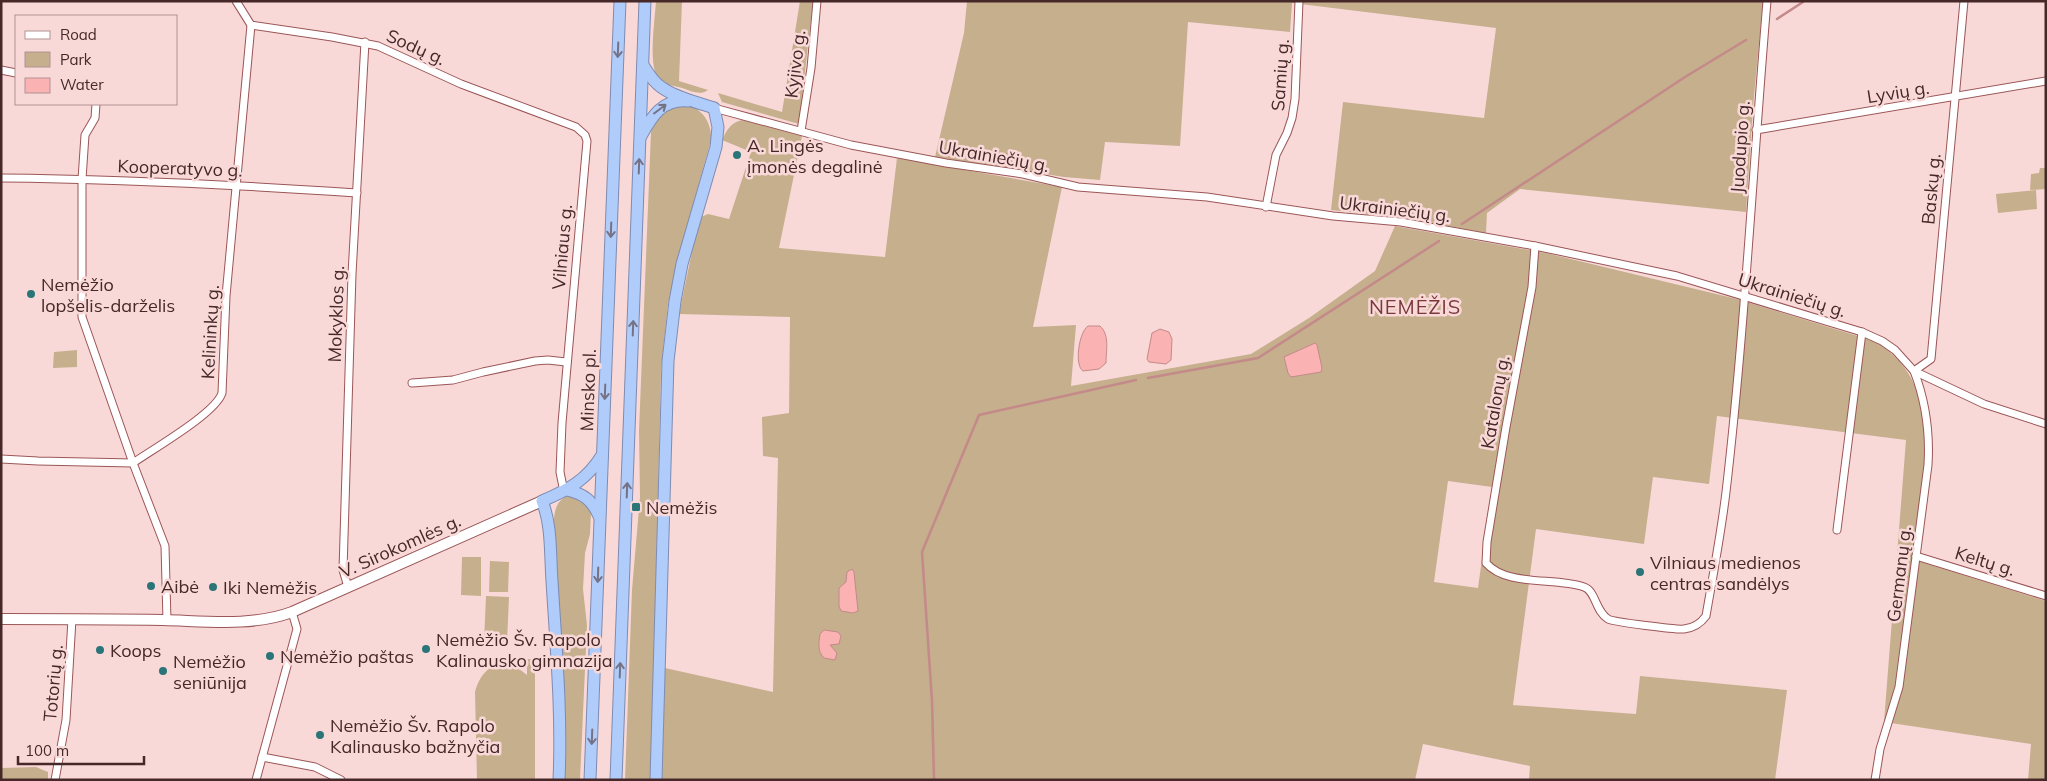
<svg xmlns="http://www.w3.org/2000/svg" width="2047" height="781" font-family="Mulish,sans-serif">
  <rect width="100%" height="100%" fill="#f9d9d8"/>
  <g fill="#c6af8d" fill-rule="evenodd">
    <path d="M656,1H682L679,81L708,90C700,96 691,91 682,88C675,86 663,85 658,78C648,65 655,19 656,1Z"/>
    <polygon points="800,1 813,1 799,124 722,102 718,93 782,112"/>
    <polygon points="967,1 1763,1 1753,107 1746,212 1520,189 1487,213 1486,233 1406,218 1331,210 1343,102 1484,118 1496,28 1292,3 1290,32 1188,22 1180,146 1105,142 1100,180 1064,177 935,157 964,33"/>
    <path d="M688,105C703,110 712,123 711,140L677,262L668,304L661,370L651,780H625L632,590L640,497L639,431L651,132C658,112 668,108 688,105Z"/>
    <path d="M742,120L802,136L779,248L885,257L897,158L1062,187L1033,327L1076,325L1071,386L1251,354L1309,318L1375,271L1395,226L1546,253L1737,299L1874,341C1950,384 1922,484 1912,555L1921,562L2046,601V780H2028L2031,744L1884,722L1906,440L1717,416L1709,484L1653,477L1644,544L1536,529L1513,705L1636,714L1640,676L1787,690L1775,780H1529L1530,766L1423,744L1415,780H662L665,668L773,692L778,458L763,456L762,417L789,413L790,317L679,314L698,223L701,217L708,214L729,219L751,152L722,140C727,130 730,123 742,120ZM1448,481L1492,487L1478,588L1434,582Z"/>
    <polygon points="2040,168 2046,168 2046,189 2030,190 2031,174 2039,173"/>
    <polygon points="2036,190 2037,209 1998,213 1996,194"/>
    <polygon points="77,350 77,367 53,368 54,352"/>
    <path d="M569,495L581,497L591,512L590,534L585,553L583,589L587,625L580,780H563L554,543C555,525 549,503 569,495Z"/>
    <polygon points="462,557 481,557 481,596 461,595"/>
    <polygon points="490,561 509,562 508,592 489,592"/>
    <polygon points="486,596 509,597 507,642 484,642"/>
    <path d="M527,659H535V780H477L475,692C482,664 505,655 527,675Z"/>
    <polygon points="36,767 48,772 48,780 1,780 1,768"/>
  </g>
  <g fill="#fab2b2" stroke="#c48989">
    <path d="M1088,326H1100C1110,335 1106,351 1106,363L1099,369L1083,371C1074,365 1079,332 1088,326Z"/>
    <polygon points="1160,329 1169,332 1172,339 1171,360 1166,364 1149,362 1147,359 1152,333"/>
    <polygon points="1315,343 1317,345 1322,368 1321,372 1291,377 1288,373 1284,357"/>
    <polygon points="852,569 854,572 858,611 853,613 841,611 839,606 839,588 846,582 847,572"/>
    <path d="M824,630L838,632L841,636L839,644L830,645L837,653L835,660L824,658C817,651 819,643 820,634Z"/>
  </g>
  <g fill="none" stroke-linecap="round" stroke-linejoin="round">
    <g stroke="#c48989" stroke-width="2.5">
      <polyline points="1777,19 1803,2"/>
      <polyline points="1462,224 1685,77 1746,40"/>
      <polyline points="1148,378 1258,358 1439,241"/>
      <polyline points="934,780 932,701 922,552 979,415 1136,380"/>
    </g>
    <defs>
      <g id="minor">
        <polyline points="236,1 251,25 332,37 378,46 461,84 576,127 585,135 587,141 562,423 560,472 564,492"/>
        <polyline points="1,70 16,73"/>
        <polyline points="714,108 851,145 946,163 1023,174 1078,187 1207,197 1333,216 1401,222 1535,246 1677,276 1862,332 1882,341 1895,350 1914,371 1984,404 2046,424"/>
        <polyline points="1756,130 2046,81"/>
        <polyline points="801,131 811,68 817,1"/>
        <path d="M1,178C120,179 238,185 357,193"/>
        <polyline points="1266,207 1276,155 1287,133 1292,118 1295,99 1299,1"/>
        <path d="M1535,246L1532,287L1506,427L1487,542L1486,563C1507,587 1555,577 1584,587C1596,591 1595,611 1608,619C1613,622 1678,630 1684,629C1693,628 1701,623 1706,616C1713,575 1721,534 1726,492C1745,329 1753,165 1767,1"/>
        <polyline points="1914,371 1931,359 1964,1"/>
        <polyline points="412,383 453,380 483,372 535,361 548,360 566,362"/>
        <polyline points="1,459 38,461 133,463 82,317 82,179 85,135 95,118 96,104"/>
        <polyline points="1837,530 1862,332"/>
        <polyline points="1916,556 2046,596"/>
        <polyline points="348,587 343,570 352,274 365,42"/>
        <path d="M167,621L165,546L133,463C153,449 216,413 222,393L226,296L251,25"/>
        <polyline points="262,757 315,767 341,780"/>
        <polyline points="55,780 66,720 72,619"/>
        <polyline points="256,780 297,629 292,612"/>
        <path d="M1875,780L1880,749L1899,687L1928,465C1930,432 1926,402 1914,371"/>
      </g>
      <path id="secondary" d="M1,619C55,619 109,619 163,620C205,621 252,627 292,612L542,501"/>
      <g id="trunk">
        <path d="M643,65C648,73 653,82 661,87C676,98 697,102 714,108L718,127L716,147L682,264L675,301L668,361L656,780"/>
        <path d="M641,136C652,116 662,99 688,101"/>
        <path d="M567,490C584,494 592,500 599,516"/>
        <path d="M559,780C562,713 556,647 552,581C550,555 552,525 542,501C568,490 587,480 602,455"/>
        <polyline points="590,780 620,1"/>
        <polyline points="616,780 645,1"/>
      </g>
    </defs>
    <use href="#minor" stroke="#9b5657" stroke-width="9"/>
    <use href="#secondary" stroke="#9b5657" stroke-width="12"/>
    <use href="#trunk" stroke="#7e8bb0" stroke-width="13"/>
    <use href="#minor" stroke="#fff" stroke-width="7"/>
    <use href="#secondary" stroke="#fff" stroke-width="10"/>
    <use href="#trunk" stroke="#b0ccfa" stroke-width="11"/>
  </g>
  <defs><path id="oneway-shaft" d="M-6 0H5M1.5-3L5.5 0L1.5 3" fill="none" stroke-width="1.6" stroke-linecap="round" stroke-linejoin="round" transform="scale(1.25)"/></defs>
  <g stroke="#767286">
    <use href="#oneway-shaft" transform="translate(618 50) rotate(92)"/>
    <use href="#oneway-shaft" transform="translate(660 109) rotate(-37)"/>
    <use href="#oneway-shaft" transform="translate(639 166) rotate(-88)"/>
    <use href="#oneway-shaft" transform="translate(611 230) rotate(92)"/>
    <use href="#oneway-shaft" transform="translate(633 328) rotate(-88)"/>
    <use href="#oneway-shaft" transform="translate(605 392) rotate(92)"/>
    <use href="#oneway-shaft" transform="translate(627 490) rotate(-88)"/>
    <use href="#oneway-shaft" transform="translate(598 575) rotate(92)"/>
    <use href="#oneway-shaft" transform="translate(620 670) rotate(-88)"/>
    <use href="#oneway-shaft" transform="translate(592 737) rotate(92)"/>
  </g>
  <g fill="#2b7578" stroke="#f9d9d8" stroke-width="2">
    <circle cx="737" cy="155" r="5"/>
    <circle cx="31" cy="294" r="5"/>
    <rect x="631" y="502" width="10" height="10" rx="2.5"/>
    <circle cx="1640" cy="572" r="5"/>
    <circle cx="151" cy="586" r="5"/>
    <circle cx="213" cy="587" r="5"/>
    <circle cx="426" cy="649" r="5"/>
    <circle cx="100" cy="650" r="5"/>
    <circle cx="270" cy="656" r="5"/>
    <circle cx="163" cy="671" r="5"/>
    <circle cx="320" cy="735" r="5"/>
  </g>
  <g text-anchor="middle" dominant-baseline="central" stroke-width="5" stroke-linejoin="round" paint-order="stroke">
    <g font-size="18" fill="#462828" stroke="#f9d9d8">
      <text transform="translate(416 47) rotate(24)">Sodų g.</text>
      <text transform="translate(795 64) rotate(-83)">Kyjivo g.</text>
      <text transform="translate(1280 75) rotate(-86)">Samių g.</text>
      <text transform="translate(1898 92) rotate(-9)">Lyvių g.</text>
      <text transform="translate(1740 147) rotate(-86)">Juodupio g.</text>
      <text transform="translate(994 156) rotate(10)">Ukrainiečių g.</text>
      <text transform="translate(180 168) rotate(2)">Kooperatyvo g.</text>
      <text transform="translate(1931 189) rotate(-85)">Baskų g.</text>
      <text transform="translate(1395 209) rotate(7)">Ukrainiečių g.</text>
      <text transform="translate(562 247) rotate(-85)">Vilniaus g.</text>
      <text transform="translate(1792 295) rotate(17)">Ukrainiečių g.</text>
      <text transform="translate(336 314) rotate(-88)">Mokyklos g.</text>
      <text transform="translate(210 332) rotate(-87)">Kelininkų g.</text>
      <text transform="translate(588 390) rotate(-88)">Minsko pl.</text>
      <text transform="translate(1495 402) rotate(-80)">Katalonų g.</text>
      <text transform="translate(400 546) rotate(-24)">V. Sirokomlės g.</text>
      <text transform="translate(1985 561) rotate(17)">Keltų g.</text>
      <text transform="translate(1899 574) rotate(-83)">Germanų g.</text>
      <text transform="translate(53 683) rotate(-85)">Totorių g.</text>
    </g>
    <g font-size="18" fill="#462828" stroke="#f9d9d8" text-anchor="start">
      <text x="747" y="145">A. Lingės<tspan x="747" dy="21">įmonės degalinė</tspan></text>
      <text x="41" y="284">Nemėžio<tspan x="41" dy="21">lopšelis-darželis</tspan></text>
      <text x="646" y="507">Nemėžis</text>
      <text x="1650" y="562">Vilniaus medienos<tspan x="1650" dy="21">centras sandėlys</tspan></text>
      <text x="161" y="586">Aibė</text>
      <text x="223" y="587">Iki Nemėžis</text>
      <text x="436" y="639">Nemėžio Šv. Rapolo<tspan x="436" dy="21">Kalinausko gimnazija</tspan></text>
      <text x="110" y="650">Koops</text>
      <text x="280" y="656">Nemėžio paštas</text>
      <text x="173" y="661">Nemėžio<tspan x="173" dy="21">seniūnija</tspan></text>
      <text x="330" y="725">Nemėžio Šv. Rapolo<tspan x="330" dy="21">Kalinausko bažnyčia</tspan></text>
    </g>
    <g font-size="20" letter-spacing="1" fill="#7a383b" stroke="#f9d9d8">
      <text x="1415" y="306">NEMĖŽIS</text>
    </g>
  </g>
  <rect width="2047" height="781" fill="none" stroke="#462828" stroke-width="5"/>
  <rect x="15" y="15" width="162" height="90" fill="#f9d9d8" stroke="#b19292"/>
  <rect x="25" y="31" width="25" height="8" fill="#ffffff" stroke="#b19292"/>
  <text x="60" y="40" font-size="15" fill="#462828">Road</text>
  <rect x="25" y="52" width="25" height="15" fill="#c6af8d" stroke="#b19292"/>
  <text x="60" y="65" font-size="15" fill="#462828">Park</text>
  <rect x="25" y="78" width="25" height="15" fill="#fab2b2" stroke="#b19292"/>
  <text x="60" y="90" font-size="15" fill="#462828">Water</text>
  <path d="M18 756v8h126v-8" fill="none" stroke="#462828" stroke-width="2.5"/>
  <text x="25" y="756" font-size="15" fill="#462828" stroke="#f9d9d8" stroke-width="4" paint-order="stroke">100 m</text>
</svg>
